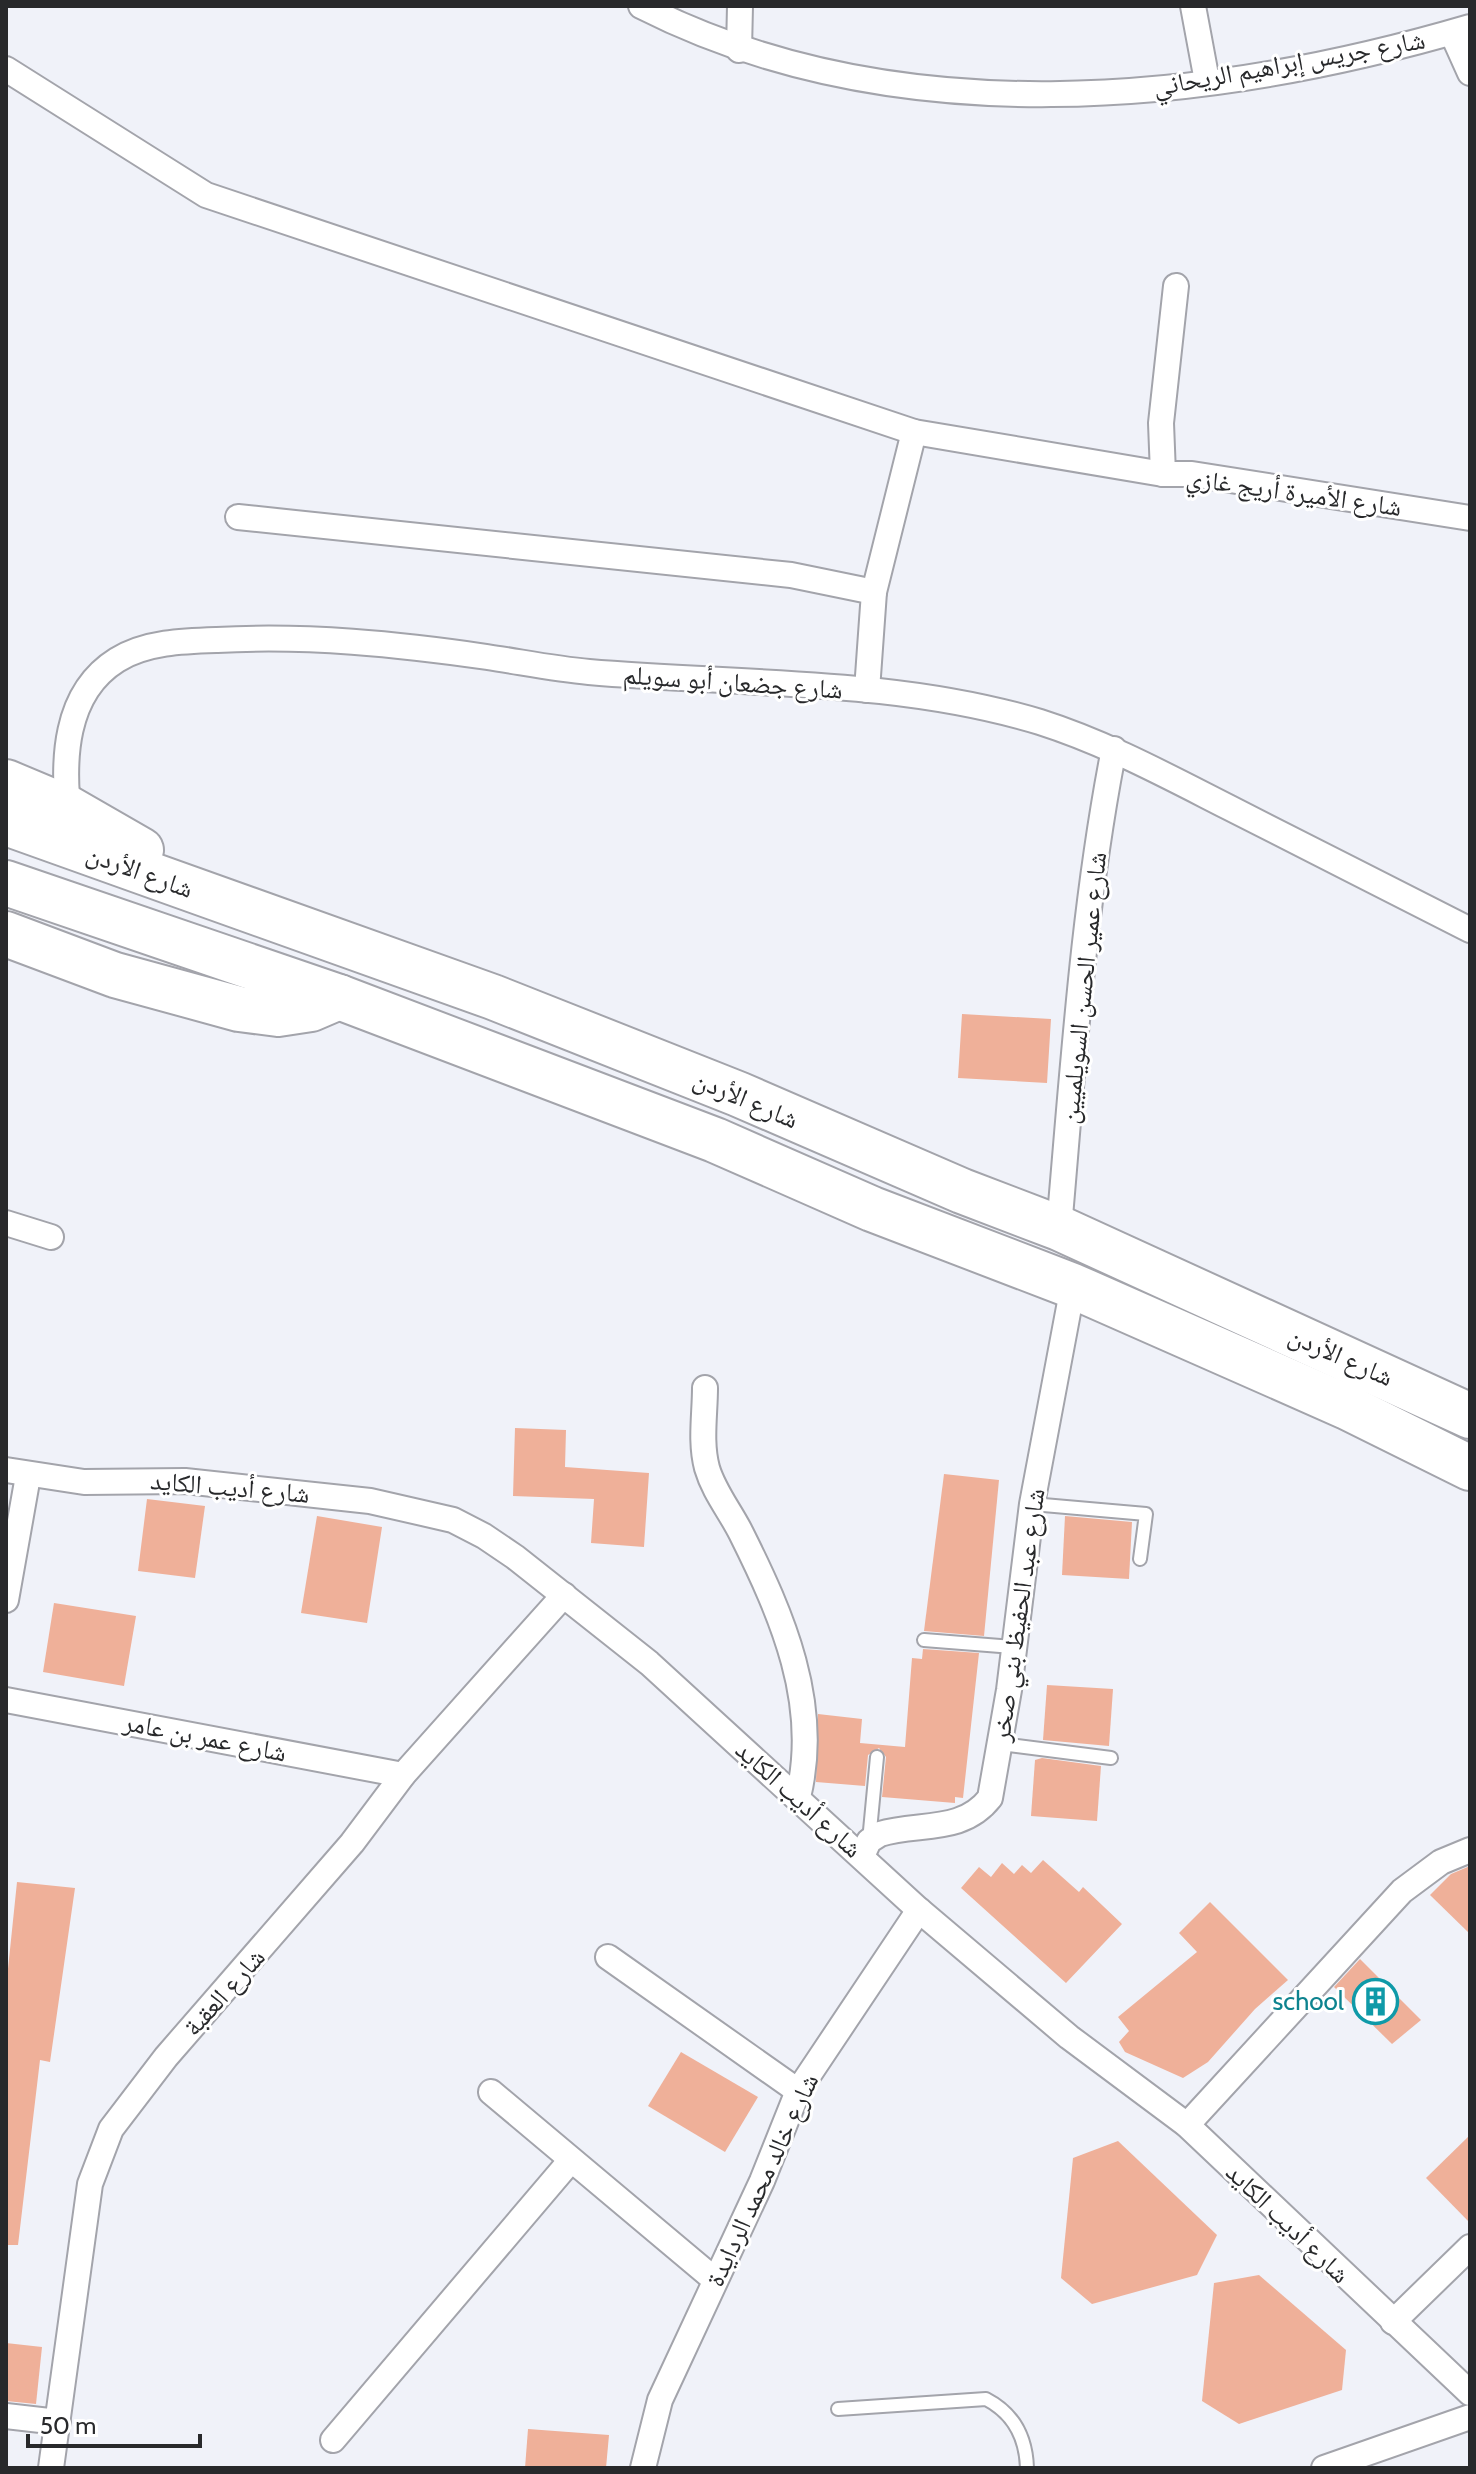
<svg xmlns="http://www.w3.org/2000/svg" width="1476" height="2474" font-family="Cabin,'Noto Naskh Arabic',sans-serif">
  <rect width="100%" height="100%" fill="#f0f2f9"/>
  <g fill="#efb099">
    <polygon points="962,1014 1051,1019 1047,1083 958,1078"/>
    <polygon points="515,1428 566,1430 565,1467 649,1473 644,1547 591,1543 594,1499 513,1496"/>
    <polygon points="944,1474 999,1480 984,1636 924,1631"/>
    <polygon points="147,1499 205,1506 195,1578 138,1571"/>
    <polygon points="317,1516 382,1527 367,1623 301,1613"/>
    <polygon points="1065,1516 1132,1522 1129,1579 1062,1575"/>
    <polygon points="54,1603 136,1616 124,1686 43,1672"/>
    <polygon points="923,1649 979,1653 963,1798 955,1797 955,1803 882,1797 886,1757 879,1748 868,1755 865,1786 816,1782 818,1714 862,1719 860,1743 905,1747 912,1658 922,1659"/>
    <polygon points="1047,1685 1113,1689 1109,1746 1043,1740"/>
    <polygon points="1042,1758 1101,1766 1097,1821 1031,1816 1035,1760"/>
    <polygon points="1043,1860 1079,1892 1083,1887 1122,1924 1066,1983 961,1888 979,1867 991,1877 1002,1863 1014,1874 1022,1865 1031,1873"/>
    <polygon points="1470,1866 1470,1934 1430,1895 1451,1874"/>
    <polygon points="17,1882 75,1888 50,2062 40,2060 18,2245 6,2245 6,1988"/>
    <polygon points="1210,1902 1288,1980 1255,2009 1208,2062 1183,2078 1125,2052 1119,2042 1129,2031 1118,2017 1197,1952 1179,1933"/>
    <polygon points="1360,1959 1421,2020 1392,2044 1334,1987"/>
    <polygon points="681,2052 758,2097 725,2152 648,2106"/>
    <polygon points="1470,2135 1470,2223 1426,2178"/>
    <polygon points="1118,2141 1217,2235 1197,2275 1092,2304 1061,2278 1073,2158"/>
    <polygon points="1259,2275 1346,2350 1342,2390 1239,2424 1202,2401 1214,2283"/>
    <polygon points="6,2343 42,2347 36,2404 6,2401"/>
    <polygon points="528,2429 609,2435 606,2468 525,2468"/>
  </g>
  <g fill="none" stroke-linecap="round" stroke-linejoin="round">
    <defs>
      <g id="lane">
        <polyline points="1032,1504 1146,1514 1140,1559"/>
        <polyline points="924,1640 1013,1647"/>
        <polyline points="1001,1744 1111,1758"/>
        <polyline points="869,1841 877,1757"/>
        <path d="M838,2409L986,2399C1013,2413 1026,2437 1027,2468"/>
      </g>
      <g id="street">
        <path d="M641,6C895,135 1204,105 1470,27"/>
        <polyline points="1193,6 1207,81"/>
        <polyline points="1452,33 1470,73"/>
        <polyline points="739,50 740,6"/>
        <polyline points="6,69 206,195 914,432 1163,474"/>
        <polyline points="1176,286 1161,423 1163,474 1192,474 1470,518"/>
        <polyline points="238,517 791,575 874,592 867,690"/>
        <polyline points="874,592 914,432"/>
        <path d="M69,818C62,761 64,693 117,660C146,642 184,641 217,640C307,635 398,644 487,657C521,662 555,669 589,672C739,685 895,678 1040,722C1106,743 1167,776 1228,807C1309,848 1389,889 1470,930"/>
        <polyline points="6,1223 51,1237"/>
        <path d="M1059,1228C1073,1069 1083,907 1114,749"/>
        <path d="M705,1388C705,1414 700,1442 707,1468C714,1492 730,1511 741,1533C782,1615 821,1704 798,1797"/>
        <polyline points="6,1470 84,1482 185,1481 370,1501 453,1520 484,1536 515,1557 649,1663 919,1910 1069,2037 1187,2125 1470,2393"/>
        <polyline points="6,1600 28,1476"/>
        <polyline points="6,1700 403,1775"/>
        <path d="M862,1856L869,1841L880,1834C918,1822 962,1834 990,1798L1009,1690L1032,1504L1073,1286"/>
        <polyline points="608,1957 798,2091"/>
        <polyline points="491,2092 715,2280"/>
        <polyline points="1187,2125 1402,1891 1441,1862 1470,1850"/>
        <polyline points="1393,2322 1470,2247"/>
        <polyline points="6,2416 58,2422"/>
        <polyline points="333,2440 571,2160"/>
        <polyline points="51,2468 90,2184 111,2129 166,2057 352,1843 403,1775 564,1595"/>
        <polyline points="643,2468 660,2400 762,2181 798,2091 919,1910"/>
        <polyline points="1324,2468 1470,2417"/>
      </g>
      <g id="highway">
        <polyline points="6,782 68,808 141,850"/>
        <polyline points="6,823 493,997 738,1094 962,1191 1059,1228 1470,1416"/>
        <polyline points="6,883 339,997 715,1140 872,1209 1073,1286 1347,1407 1470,1468"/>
        <polyline points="6,934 115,975 239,1009 278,1014 311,1009 339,997"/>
      </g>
    </defs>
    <use href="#lane" stroke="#a3a4ab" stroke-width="16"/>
    <use href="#street" stroke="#a3a4ab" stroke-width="28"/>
    <use href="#highway" stroke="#a3a4ab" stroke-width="48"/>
    <use href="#lane" stroke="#fff" stroke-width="12"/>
    <use href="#street" stroke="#fff" stroke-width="24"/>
    <use href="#highway" stroke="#fff" stroke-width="44"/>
  </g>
  <defs>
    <symbol id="building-ring" viewBox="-11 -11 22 22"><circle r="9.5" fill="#fff" stroke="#0f9aa8" stroke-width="1.5"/><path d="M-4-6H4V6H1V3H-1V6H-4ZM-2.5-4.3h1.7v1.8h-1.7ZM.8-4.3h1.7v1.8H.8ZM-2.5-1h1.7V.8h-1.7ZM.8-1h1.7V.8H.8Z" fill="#0f9aa8"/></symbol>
  </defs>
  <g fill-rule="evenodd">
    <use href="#building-ring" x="1350" y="1976" width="51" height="51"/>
  </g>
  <g text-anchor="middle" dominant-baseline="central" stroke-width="6" stroke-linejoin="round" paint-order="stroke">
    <g font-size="26" fill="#28292b" stroke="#fff">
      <text transform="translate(1289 63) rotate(-10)">شارع جريس إبراهيم الريحاني</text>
      <text transform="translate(1294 492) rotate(8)">شارع الأميرة أريج غازي</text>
      <text transform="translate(733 682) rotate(4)">شارع جضعان أبو سويلم</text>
      <text transform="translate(140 871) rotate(20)">شارع الأردن</text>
      <text transform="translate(1083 988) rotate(-84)">شارع عمير الحسن السويلميين</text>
      <text transform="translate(746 1099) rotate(23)">شارع الأردن</text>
      <text transform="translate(1341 1356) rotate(24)">شارع الأردن</text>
      <text transform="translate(230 1487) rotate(5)">شارع أديب الكايد</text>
      <text transform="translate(1018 1615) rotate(-82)">شارع عبد الحفيظ بني صخر</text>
      <text transform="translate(205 1737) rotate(11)">شارع عمر بن عامر</text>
      <text transform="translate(799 1799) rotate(42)">شارع أديب الكايد</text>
      <text transform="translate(224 1992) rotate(-48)">شارع العقبة</text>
      <text transform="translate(762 2180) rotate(-65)">شارع خالد محمد الردايدة</text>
      <text transform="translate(1288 2223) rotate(44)">شارع أديب الكايد</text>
    </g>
    <g font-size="26" fill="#0d838f" stroke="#fff" text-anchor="end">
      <text x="1344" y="2001">school</text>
    </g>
  </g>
  <rect width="1476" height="2474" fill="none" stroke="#28292b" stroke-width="16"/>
  <path d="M28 2434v12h172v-12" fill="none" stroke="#28292b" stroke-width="4"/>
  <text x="40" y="2434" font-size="24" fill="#28292b" stroke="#ffffff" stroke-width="6" paint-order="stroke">50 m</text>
</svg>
